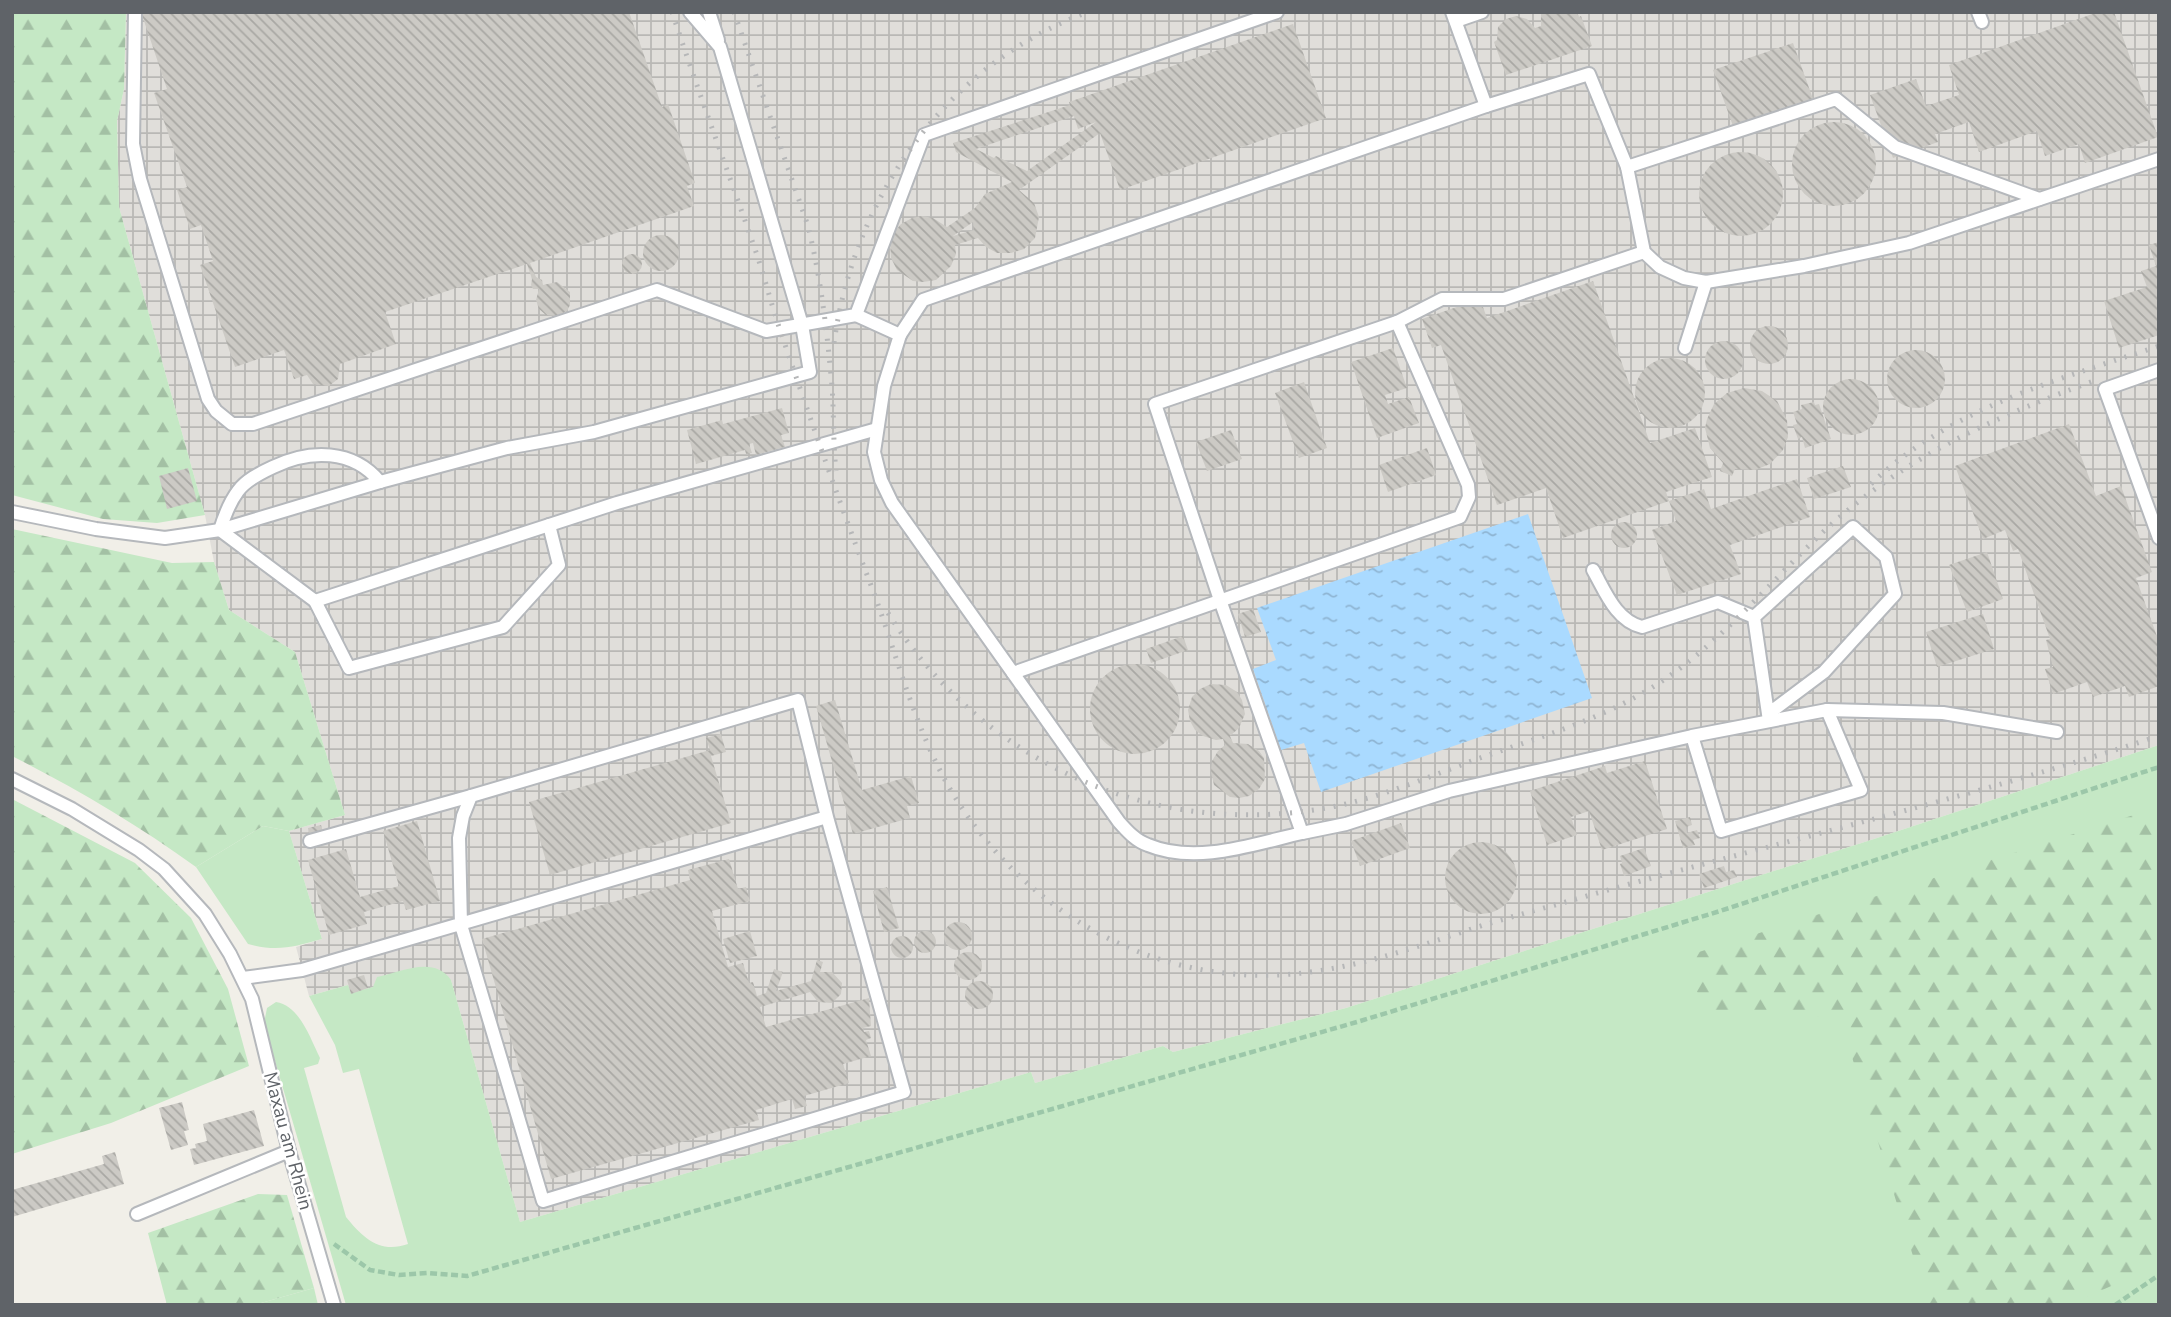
<svg xmlns="http://www.w3.org/2000/svg" width="2171" height="1317" font-family="'Nunito Sans',sans-serif">
  <defs>
    <pattern id="industrial-grid" width="8" height="8" patternUnits="userSpaceOnUse" patternTransform="scale(1.75)"><rect width="8" height="8" fill="#e0deda"/><path d="M0 4h8M4 0v8" fill="none" stroke="#b9b8b5"/></pattern>
    <pattern id="forest-firs" width="22" height="20" patternUnits="userSpaceOnUse" patternTransform="scale(1.75)"><rect width="22" height="20" fill="#c5e8c5"/><path d="M5 1l3.5 6h-7zM16 11l3.5 6h-7z" fill="#a3c0a4"/></pattern>
    <pattern id="water-ripples" width="26" height="14" patternUnits="userSpaceOnUse" patternTransform="scale(1.75)"><rect width="26" height="14" fill="#aadaff"/><path d="M2 4q2-2 4 0t4 0M15 11q2-2 4 0t4 0" fill="none" stroke="#8eb4d2"/></pattern>
    <pattern id="building-back-hatch" width="6" height="6" patternUnits="userSpaceOnUse" patternTransform="scale(1.75)"><rect width="6" height="6" fill="#cccac5"/><path d="M-1 5l2 2M0 0l6 6M5-1l2 2" fill="none" stroke="#a9a8a4"/></pattern>
  </defs>
  <rect width="100%" height="100%" fill="#f1efe8"/>
  <polygon fill="url(#industrial-grid)" points="126,12 2159,12 2159,745 1874,839 1346,1008 1173,1052 1163,1046 1035,1083 1031,1072 520,1222 451,980 373,987 351,994 348,985 309,996 296,947 322,939 289,831 345,815 295,652 229,610 214,562 205,515 119,207 117,121 124,89"/>
  <g fill="#c5e8c5">
    <path d="M2159,745V1305H346L264,1023L267,1008L276,1002C300,1006 310,1038 320,1058L318,1064L304,1068L346,1217C363,1238 380,1254 408,1244L359,1069L343,1073L335,1045L309,996L348,985L351,993L373,987L377,977C401,972 434,955 451,980L520,1222L1031,1072L1035,1083L1163,1046L1173,1052L1346,1008L1874,839Z"/>
    <path d="M263,826L289,831L322,939C294,947 277,952 248,944L196,867Z"/>
    <polygon points="314,1288 318,1305 254,1305"/>
  </g>
  <g fill="url(#forest-firs)">
    <polygon points="12,12 126,12 124,89 117,121 119,207 205,515 157,523 103,519 12,495"/>
    <path d="M12,529L172,563L214,562L229,610L295,652L345,815L289,831L263,826L196,867C138,825 77,789 12,756Z"/>
    <polygon points="12,799 135,863 191,918 228,989 249,1066 111,1123 12,1154"/>
    <polygon points="2159,807 2159,1265 2068,1305 1928,1305 1840,1018 1705,1011 1683,957"/>
    <polygon points="258,1194 287,1195 314,1288 254,1305 167,1305 148,1233"/>
  </g>
  <polygon fill="url(#water-ripples)" points="1528,514 1592,698 1321,792 1304,743 1281,750 1253,669 1276,660 1257,608"/>
  <g fill="url(#building-back-hatch)" fill-rule="evenodd">
    <polygon points="141,12 629,12 662,107 668,104 695,183 687,186 694,206 530,263 536,277 542,280 543,285 557,282 570,292 570,305 567,311 558,316 546,315 539,309 536,300 539,289 533,289 531,285 532,279 527,264 385,312 396,344 340,364 338,379 329,386 313,384 307,375 294,379 284,350 235,367 200,265 213,261 201,225 190,229 177,190 187,187 154,93 167,89"/>
    <polygon points="1541,12 1577,12 1579,17 1581,16 1592,46 1506,75 1494,42 1497,40 1498,27 1506,19 1516,16 1527,19 1535,28 1541,26"/>
    <polygon points="2098,12 2114,12 2158,137 2085,163 2079,144 2045,156 2037,131 1979,152 1969,122 1935,134 1938,142 1893,158 1870,95 1916,79 1926,106 1959,95 1949,65"/>
    <path d="M1293,24L1326,118L1120,190L1100,133L1019,190L1034,203L1039,217L1035,238L1024,249L1011,253H997L986,247L978,238L955,245L956,254L951,266L936,280L923,282L913,281L897,270L891,258L890,243L894,232L901,224L912,218L922,216L933,218L947,227L975,208L985,194L1012,182L956,152L953,143L1070,105L1069,102ZM1074,116L1078,129L1096,122L1027,171L996,156L994,158L976,149ZM973,222L974,230L953,236Z"/>
    <polygon points="1793,43 1813,99 1733,126 1713,70"/>
    <circle cx="1834" cy="164" r="42"/>
    <circle cx="1741" cy="194" r="42"/>
    <circle cx="661" cy="253" r="18"/>
    <polygon points="2159,242 2159,335 2119,348 2104,301 2147,287 2141,271 2156,266 2149,245"/>
    <circle cx="632" cy="264" r="10"/>
    <polygon points="1593,281 1650,443 1695,428 1712,477 1666,492 1669,501 1563,538 1546,488 1497,505 1441,345 1432,348 1422,319 1480,299 1487,318"/>
    <circle cx="1769" cy="345" r="19"/>
    <circle cx="1724" cy="360" r="19"/>
    <polygon points="1393,348 1407,388 1385,395 1388,404 1409,397 1419,423 1377,438 1351,362"/>
    <circle cx="1916" cy="379" r="29"/>
    <circle cx="1670" cy="393" r="35"/>
    <circle cx="1851" cy="407" r="28"/>
    <polygon points="1304,382 1327,448 1299,458 1275,393"/>
    <polygon points="1744,388 1762,391 1777,401 1787,420 1788,437 1783,450 1770,464 1755,470 1735,469 1732,476 1720,471 1723,463 1710,448 1705,428 1707,419 1714,404 1727,393"/>
    <polygon points="1814,402 1815,405 1819,404 1831,439 1805,448 1802,437 1798,439 1793,425 1797,424 1793,412 1802,409 1801,405"/>
    <polygon points="782,408 789,433 781,435 785,447 756,455 753,443 749,444 752,453 746,454 745,450 696,464 687,430 722,420 723,424"/>
    <polygon points="2069,424 2096,496 2121,486 2152,572 2136,578 2159,642 2159,686 2129,697 2125,686 2093,697 2087,682 2053,694 2045,669 2053,667 2046,640 2050,639 2018,549 2013,551 2005,530 1983,539 1955,466"/>
    <polygon points="1231,430 1242,459 1207,471 1196,442"/>
    <polygon points="1427,448 1436,475 1388,492 1379,465"/>
    <polygon points="1843,466 1851,487 1814,499 1807,478"/>
    <polygon points="188,468 197,501 167,509 159,476"/>
    <polygon points="1797,479 1810,517 1730,545 1741,574 1677,595 1652,530 1676,521 1669,501 1704,489 1711,509"/>
    <circle cx="1624" cy="535" r="13"/>
    <polygon points="1987,552 2003,599 1967,612 1949,565"/>
    <polygon points="1253,609 1261,632 1245,637 1238,614"/>
    <polygon points="1983,614 1994,649 1937,667 1926,632"/>
    <polygon points="1183,636 1188,650 1151,663 1146,649"/>
    <circle cx="1135" cy="709" r="45"/>
    <polygon points="1211,684 1226,685 1237,692 1242,700 1245,714 1239,728 1230,736 1233,743 1248,744 1259,751 1264,758 1265,779 1259,789 1249,796 1239,798 1230,797 1214,785 1211,772 1212,761 1218,751 1225,745 1223,739 1216,740 1203,736 1195,730 1190,721 1188,710 1192,697 1200,689"/>
    <polygon points="835,700 862,790 911,776 919,803 907,806 910,818 853,834 816,706"/>
    <polygon points="721,734 726,752 711,756 731,823 550,875 529,802 710,750 706,738"/>
    <polygon points="1645,761 1667,829 1602,850 1589,811 1571,817 1577,835 1547,845 1530,791 1605,766 1607,773"/>
    <polygon points="1690,817 1692,825 1686,827 1687,833 1697,830 1700,838 1693,840 1695,845 1683,848 1675,821"/>
    <polygon points="417,821 440,901 406,910 403,901 364,912 367,924 329,935 308,860 346,849 360,897 399,886 383,831"/>
    <polygon points="1401,823 1410,848 1360,866 1351,841"/>
    <polygon points="321,825 323,832 309,835 308,828"/>
    <circle cx="1481" cy="878" r="36"/>
    <polygon points="1644,848 1651,866 1624,876 1620,864 1622,863 1620,856"/>
    <polygon points="729,859 738,889 746,887 750,901 712,911 728,967 743,963 749,983 753,982 757,996 766,993 774,969 783,972 776,991 811,981 817,960 823,962 820,972 832,972 842,983 841,994 832,1003 818,1002 810,992 760,1007 766,1027 869,998 871,1026 863,1028 864,1032 869,1031 871,1038 866,1040 871,1056 843,1064 849,1083 804,1096 807,1106 795,1109 792,1099 756,1110 759,1120 551,1179 482,939 690,880 688,870"/>
    <polygon points="1724,866 1726,872 1734,870 1737,877 1704,888 1699,874"/>
    <polygon points="887,887 899,928 884,932 873,891"/>
    <circle cx="958" cy="936" r="14"/>
    <polygon points="750,931 757,956 730,963 723,939"/>
    <circle cx="925" cy="942" r="11"/>
    <circle cx="902" cy="947" r="11"/>
    <circle cx="968" cy="966" r="14"/>
    <polygon points="364,975 368,988 351,994 347,980"/>
    <circle cx="979" cy="995" r="14"/>
    <polygon points="182,1102 189,1130 184,1131 188,1145 171,1150 159,1108"/>
    <polygon points="254,1110 264,1146 194,1165 190,1149 196,1148 195,1144 207,1141 203,1124"/>
    <polygon points="115,1152 124,1184 12,1217 12,1190 104,1164 102,1156"/>
  </g>
  <g fill="none" stroke-linecap="round" stroke-linejoin="round">
    <defs>
      <g id="service">
        <polyline points="135,12 133,144 140,179 208,399 216,411 232,424 253,424 657,290 766,331 856,315 924,135 1277,12"/>
        <polyline points="709,12 718,40"/>
        <polyline points="1452,12 1486,106 1589,74 1627,167 1836,99 1895,147 2039,199"/>
        <polyline points="1978,12 1982,22"/>
        <polyline points="1456,21 1482,12"/>
        <polyline points="1627,167 1644,252 1660,267 1684,278 1706,282 1804,266 1909,243 2159,159"/>
        <polyline points="856,315 900,335 884,386 874,452 881,480 892,503 1013,673 1460,517 1469,497 1468,485 1397,322 1442,299 1504,299 1644,252"/>
        <polyline points="900,335 923,300 1486,106"/>
        <polyline points="1685,348 1706,282"/>
        <polyline points="2159,370 2105,389 2159,538"/>
        <path d="M380,482C353,449 310,449 273,467C260,473 246,480 238,491C229,503 224,517 220,530L315,601L617,503L877,429"/>
        <polyline points="12,512 96,529 165,538 220,530 380,482 507,448 594,432 810,372 802,325 720,47 690,12"/>
        <path d="M1593,570C1605,591 1616,621 1642,627L1718,602L1754,617"/>
        <polyline points="315,601 349,668 503,627 559,565 549,525"/>
        <path d="M1013,673L1119,822C1127,831 1136,841 1148,845C1196,865 1254,844 1302,833L1220,600L1155,404L1397,322"/>
        <polyline points="1827,710 1943,713 2057,732"/>
        <polyline points="1768,714 1824,672 1895,594 1886,557 1853,527 1754,617 1769,721"/>
        <polyline points="12,779 72,809 139,850 164,869 205,914 230,954 252,999 289,1151 334,1305"/>
        <polyline points="1302,833 1346,824 1449,791 1692,736 1721,831 1861,790 1827,710 1692,736"/>
        <polyline points="310,841 471,796"/>
        <polyline points="243,978 302,970 827,817 904,1092 543,1201 461,925 459,838 463,816 471,796 798,700 827,817"/>
        <polyline points="137,1214 289,1151"/>
      </g>
    </defs>
    <use href="#service" stroke="#b5b8bc" stroke-width="16"/>
    <g stroke="#9cc7a9" stroke-width="4.5" stroke-dasharray="7 3.5" stroke-linecap="butt">
      <polyline points="334,1244 370,1270 399,1275 427,1273 467,1276 1357,1022 1720,911 2159,767"/>
      <polyline points="2115,1305 2159,1275"/>
    </g>
    <use href="#service" stroke="#fff" stroke-width="12"/>
    <g stroke="#b6b7b8" stroke-width="5" stroke-dasharray="2 9" stroke-linecap="butt">
      <path d="M672,12C699,94 729,174 757,255C765,279 771,303 779,327C808,412 837,496 869,580C898,655 916,740 962,808C1027,905 1130,969 1247,975C1331,979 1409,949 1487,924C1521,914 1556,905 1590,895C1780,842 1972,797 2159,736"/>
      <path d="M734,12L808,226C821,279 827,331 832,386C834,414 833,443 836,471"/>
      <path d="M834,343C854,197 946,64 1088,12"/>
      <path d="M1871,484C1950,408 2057,380 2159,346"/>
      <path d="M888,613C982,763 1152,839 1326,808C1378,799 1430,776 1480,758C1540,737 1603,719 1656,685C1720,644 1768,584 1823,532C1906,455 1995,417 2099,379"/>
    </g>
  </g>
  <g text-anchor="middle" dominant-baseline="central" stroke-width="5" stroke-linejoin="round" paint-order="stroke">
    <g font-size="19" fill="#5f6368" stroke="#fff">
      <text transform="translate(288 1141) rotate(75)">Maxau am Rhein</text>
    </g>
  </g>
  <rect width="2171" height="1317" fill="none" stroke="#5f6368" stroke-width="28"/>
</svg>
